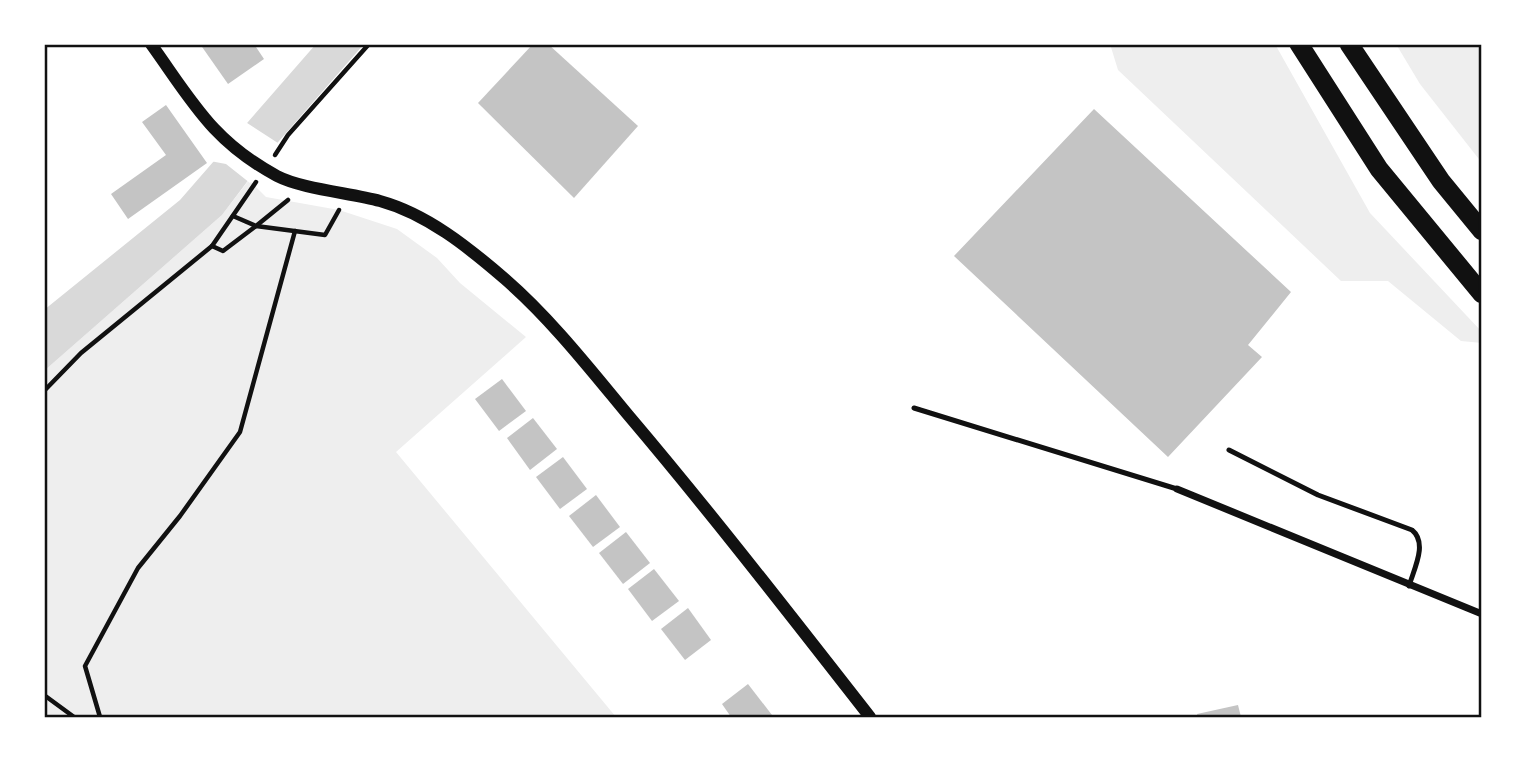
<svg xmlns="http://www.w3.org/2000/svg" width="1526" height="761" font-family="Lato,sans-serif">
  <rect width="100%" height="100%" fill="#fff"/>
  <g fill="#eee">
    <polygon points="1110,44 1275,44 1370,213 1482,332 1482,343 1461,341 1388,281 1341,281 1118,70"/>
    <polygon points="1396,44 1482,44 1482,163 1420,84"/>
    <polygon points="249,180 266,197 339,210 397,229 437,258 460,283 526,337 396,452 616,717 44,717 44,371 222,215"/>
  </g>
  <polygon fill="#d9d9d9" points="316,44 364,44 272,149 222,215 44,371 44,310 180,200"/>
  <polygon fill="#fff" points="244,121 281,145 250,183 226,164 210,161"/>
  <g fill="#c4c4c4">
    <polygon points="200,44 254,44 264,59 228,84"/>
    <polygon points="533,44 548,44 638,126 574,198 478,103"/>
    <polygon points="166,105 207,163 128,219 111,194 166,155 142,122"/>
    <polygon points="1094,109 1291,292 1248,345 1262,357 1168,457 954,256"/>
    <polygon points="502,379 526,411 499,431 475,399"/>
    <polygon points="533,418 557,449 530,470 507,438"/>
    <polygon points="563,457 587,489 560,509 536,477"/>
    <polygon points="596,495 620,527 593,547 569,516"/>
    <polygon points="626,532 650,563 623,584 599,553"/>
    <polygon points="654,569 679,601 652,621 628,589"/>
    <polygon points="688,608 711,640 685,660 661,629"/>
    <polygon points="748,684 772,715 770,717 731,717 722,704"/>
    <polygon points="1238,705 1241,717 1198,717 1197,714"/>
  </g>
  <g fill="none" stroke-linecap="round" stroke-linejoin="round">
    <g stroke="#111" stroke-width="4.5">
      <polyline points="275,155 288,135 369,44"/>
      <polyline points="233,216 256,226 288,200"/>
      <polyline points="212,246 223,251 256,226 325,235 339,210"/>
      <polyline points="44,391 81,353 212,246 256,182"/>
      <polyline points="44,695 74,717"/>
      <polyline points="100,717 85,666 138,568 180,516 240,432 295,231"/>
    </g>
    <g stroke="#111" stroke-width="5">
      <polyline points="914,408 1177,489"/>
      <path d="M1229,450L1318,495L1412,530C1428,543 1414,569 1409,586"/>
    </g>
    <polyline stroke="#111" stroke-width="7" points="1177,489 1482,614"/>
    <path stroke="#111" stroke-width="12" d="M151,44C192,101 212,141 277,176C302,189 351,193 380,201C427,214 468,247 505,279C551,319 590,369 629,416C712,514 791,616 870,717"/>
    <g stroke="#111" stroke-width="19">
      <polyline points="1299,44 1379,169 1482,294"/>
      <polyline points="1349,44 1441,181 1482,231"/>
    </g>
  </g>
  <rect width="1526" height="761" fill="none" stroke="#ffffff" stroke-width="91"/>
  <rect x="46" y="46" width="1434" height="670" fill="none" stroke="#111" stroke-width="2.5"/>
</svg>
